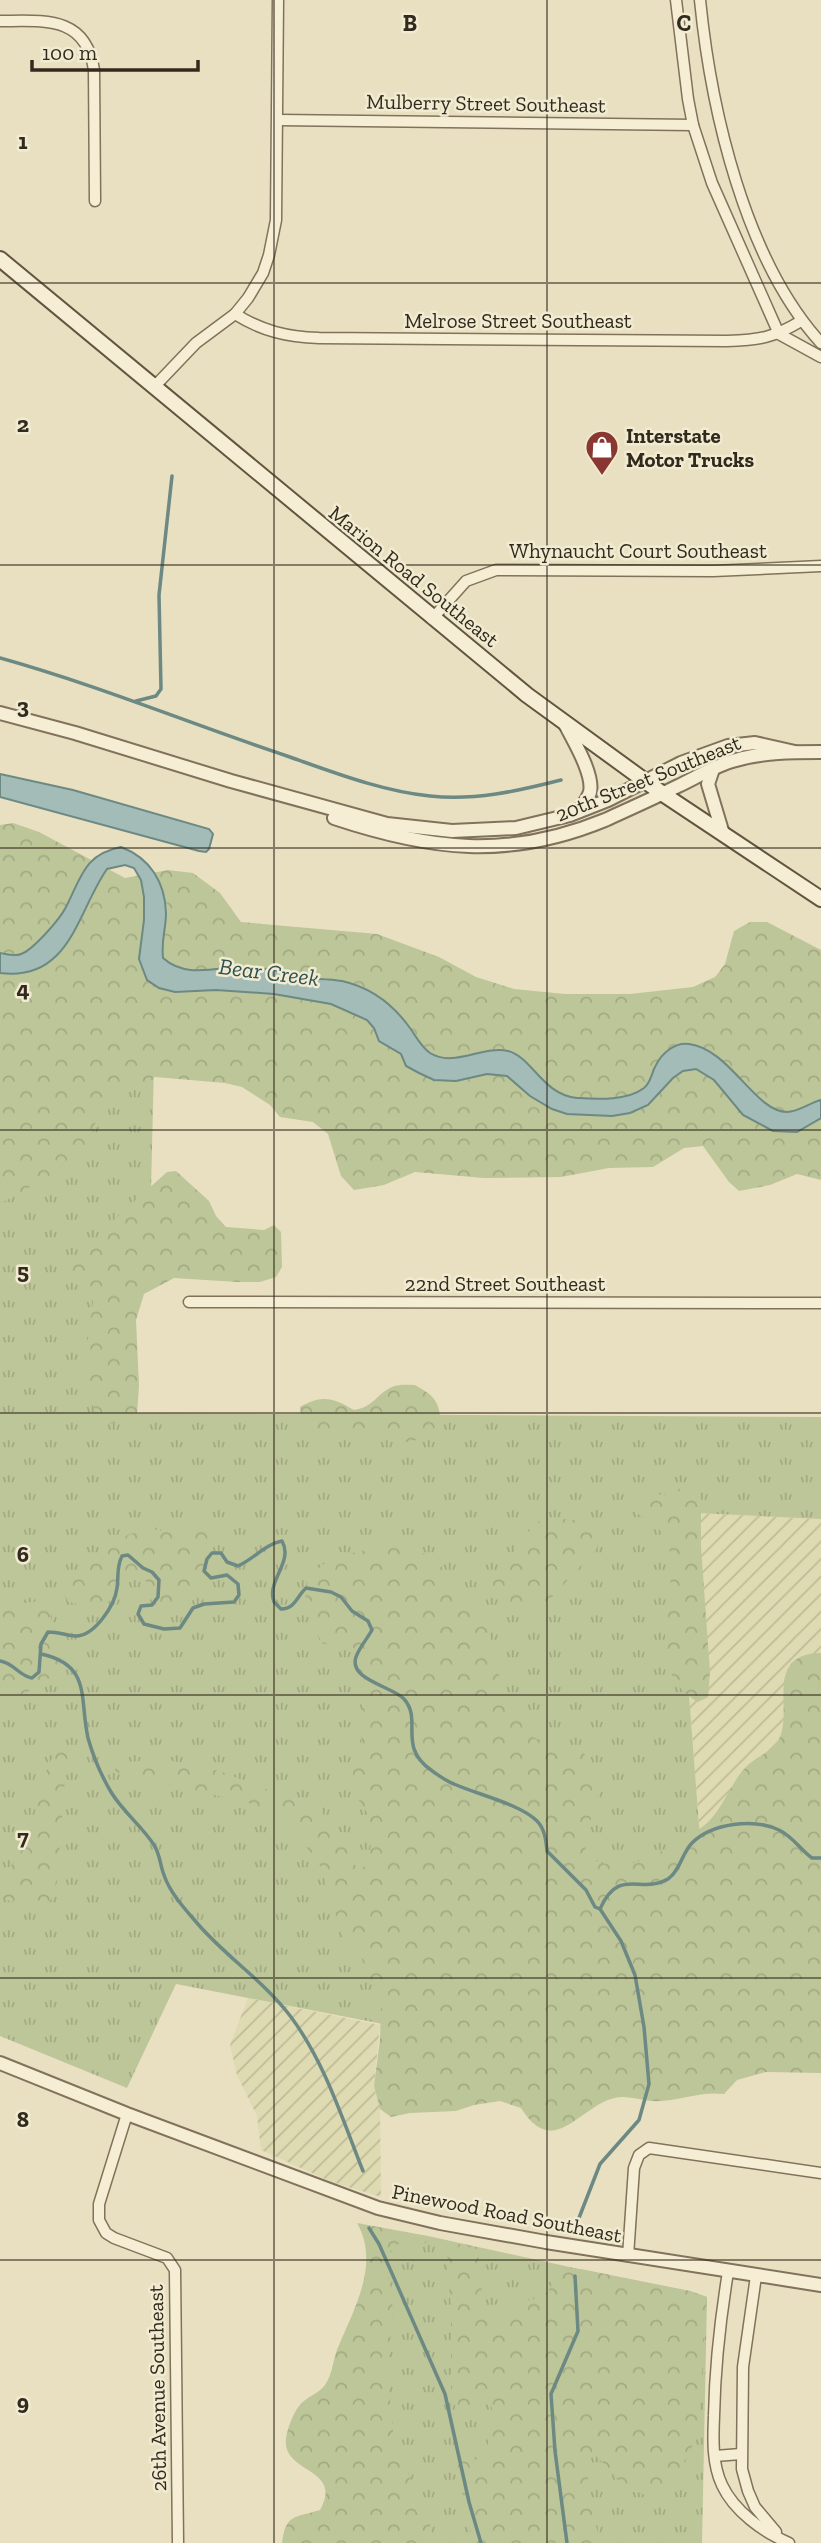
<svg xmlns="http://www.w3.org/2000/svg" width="821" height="2543" font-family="'Zilla Slab',serif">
  <defs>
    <pattern id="farmland-furrows" width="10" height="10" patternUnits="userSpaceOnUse" patternTransform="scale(1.75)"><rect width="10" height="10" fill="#dedab1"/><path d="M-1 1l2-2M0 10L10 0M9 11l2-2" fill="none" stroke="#bfbb98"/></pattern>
    <pattern id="grass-tufts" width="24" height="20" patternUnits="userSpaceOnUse" patternTransform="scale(1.75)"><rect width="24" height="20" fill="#bdc698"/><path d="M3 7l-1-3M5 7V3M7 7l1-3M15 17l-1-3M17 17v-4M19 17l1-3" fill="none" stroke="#a3aa83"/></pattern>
    <pattern id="forest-crowns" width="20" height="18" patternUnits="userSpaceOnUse" patternTransform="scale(1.75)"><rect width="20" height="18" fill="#bdc698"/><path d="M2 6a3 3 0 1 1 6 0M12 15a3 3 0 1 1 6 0" fill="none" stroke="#a3aa83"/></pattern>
  </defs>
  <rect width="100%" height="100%" fill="#e9e0c2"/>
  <g fill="url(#farmland-furrows)">
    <polygon points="675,1512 821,1519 821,1813 702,1864"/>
    <polygon points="248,1998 380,2025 374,2086 380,2109 381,2197 332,2182 261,2150 257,2116 237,2075 230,2045"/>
  </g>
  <g fill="url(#grass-tufts)">
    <polygon points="0,1055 154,1063 150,1234 112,1413 821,1417 821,1519 675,1512 702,1864 393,2026 176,1984 127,2088 0,2036"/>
    <polygon points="399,2234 428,2236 629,2280 690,2291 707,2297 702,2543 380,2543 379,2244"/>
  </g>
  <g fill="url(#forest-crowns)">
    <polygon points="13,823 39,832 125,878 168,870 193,873 220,893 241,922 377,934 439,957 476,977 514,989 565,994 630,994 693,987 715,977 725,964 734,931 750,922 767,922 821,950 821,1180 797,1174 770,1185 739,1191 729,1182 703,1146 684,1148 653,1167 609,1168 561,1177 484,1178 415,1172 384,1185 354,1190 341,1176 328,1134 313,1122 280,1117 270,1105 242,1087 225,1083 155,1077 111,1096 100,1109 92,1133 79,1156 56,1172 0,1204 0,825"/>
    <path d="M176,1171L209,1201L216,1216L226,1227L264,1230L274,1225L281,1232L282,1267L276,1277L260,1282H237L174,1278L144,1294L136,1320L139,1386L137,1414L131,1419L108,1424C71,1398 92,1327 94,1290L75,1284L68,1272L71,1260L81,1250L99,1239L119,1215L167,1172Z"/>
    <path d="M415,1385C435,1396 439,1401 441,1423L430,1436L409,1442L386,1440L367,1432L342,1430L323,1442L302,1427L300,1407C322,1394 334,1398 354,1410C374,1407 375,1395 392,1387C399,1384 408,1385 415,1385Z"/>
    <path d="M685,1484L701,1492V1547L710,1672L708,1697L698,1702C630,1662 693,1577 662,1533C655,1523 638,1515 628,1507V1499L648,1494L671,1495Z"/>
    <path d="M556,1519C574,1519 584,1520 597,1533V1548L543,1607L523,1612L507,1610L498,1599L492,1583L525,1535L539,1521Z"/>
    <path d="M207,1522L216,1532C208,1552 207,1586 193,1600C188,1605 179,1608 173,1611L157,1608L154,1593L145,1580H131C105,1605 104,1614 67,1601L62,1589L70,1576L129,1534L153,1529L175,1533L190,1525Z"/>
    <path d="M377,1545H403L423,1553L438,1563L456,1582L472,1609L489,1630L499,1675L527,1733L545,1744L569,1745L586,1755L597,1775L599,1791L584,1843L589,1858C624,1875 653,1857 683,1838C691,1833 703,1828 709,1821C724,1806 731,1783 745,1768C754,1758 770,1753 778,1741C795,1712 762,1654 821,1653V2073L766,2072L737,2080L724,2094C701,2091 682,2100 660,2101C647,2102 634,2097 622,2097C583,2098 556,2164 521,2108L500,2101L474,2105L456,2111L410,2113L391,2117L380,2109L374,2086L380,2039L381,2006L361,1957L342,1934L318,1860L278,1817L249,1803L115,1772V1763L164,1759L219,1771L319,1809L348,1844L353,1864L362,1869L369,1858L371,1843L368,1814L352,1790L353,1769L361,1748L364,1697V1662L352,1646L340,1642L323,1644L313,1627L305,1600L308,1578L334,1555L361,1552Z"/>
    <path d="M38,1601L48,1608L52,1621L53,1639L61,1651L60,1669C41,1687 22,1694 0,1705V1607Z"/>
    <path d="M58,1749L68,1751L71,1762L65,1779L57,1882L51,1900L40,1907H31L0,1898V1874C4,1871 10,1867 13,1863C40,1833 33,1782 58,1749Z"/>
    <path d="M357,2223L428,2236L430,2239L425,2243L398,2244L389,2253L387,2272L391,2289L393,2313L387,2371L395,2450L422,2498L435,2543H282C286,2513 295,2518 320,2510C344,2467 282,2474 286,2439C287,2429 295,2407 304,2401C311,2395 319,2393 325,2385C333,2374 333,2357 339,2345C355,2307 380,2263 357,2223Z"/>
    <path d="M466,2244L478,2250L484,2315L499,2319L514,2304L534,2299L548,2292L559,2268L581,2269L690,2291L707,2297L699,2414L691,2451L671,2482L653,2497L629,2490L596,2456L587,2460L589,2495L600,2543H473L453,2452L462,2442L470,2450L479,2466L488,2464C488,2455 487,2445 489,2436C493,2417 497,2411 484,2394L474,2401L469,2416L458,2411L451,2398V2307L447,2267L448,2245Z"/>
  </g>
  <g fill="#a4bcb7" stroke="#6c8984" stroke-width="2">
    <polygon points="0,774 73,790 209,829 213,834 209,849 206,852 199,851 0,797"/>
    <path d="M121,847C150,858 165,882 166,913C166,929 161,940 163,958C183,976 208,970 233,967C240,967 247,970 254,970C259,970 265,968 270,969C277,970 283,975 290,976C307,980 325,978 342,981C369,987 391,1003 407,1024C415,1034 420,1046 430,1053C454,1068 483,1045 508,1051C532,1057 543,1095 577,1098C597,1099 627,1101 644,1088C652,1081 651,1073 656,1065C662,1053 675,1042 689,1044C730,1049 755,1112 787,1112C799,1112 809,1103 821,1100V1118L797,1132L773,1131L743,1115L714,1080L696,1069L683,1071L673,1078L648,1105L630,1113L612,1116L567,1114L552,1109L530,1096L507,1076L487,1074L456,1081L434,1080L419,1073L406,1066L401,1054L379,1041L374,1028L367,1020L331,1004L274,994L216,990L175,992L159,988L147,980L139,959L144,920V897L141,880L134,868L125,865L107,869C77,912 70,982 0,973V953C7,954 14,957 21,954C33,950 60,919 66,907C81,878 84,854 121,847Z"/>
  </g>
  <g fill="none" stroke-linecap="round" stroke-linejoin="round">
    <g stroke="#6c8984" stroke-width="3.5">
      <path d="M0,658C97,685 191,724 287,756C333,772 381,791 430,796C474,801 518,791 561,780"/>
      <polyline points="136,701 156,696 161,689 159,595 172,476"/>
      <path d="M41,1654C92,1665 79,1698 88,1738C93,1756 101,1775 111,1792C123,1812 142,1826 154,1845C160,1854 160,1865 164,1875C170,1893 185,1909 197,1923C226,1957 264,1981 291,2017C325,2063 342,2118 363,2171"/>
      <path d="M0,1661C14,1663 19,1676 32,1678L39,1672L41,1644L48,1632C58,1632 66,1635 75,1636C94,1637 115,1605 117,1588C119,1576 116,1568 122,1556L128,1555L143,1568L152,1572L159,1580L158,1597L152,1605L141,1606L138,1614L144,1624L164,1629L180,1628L193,1608L204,1604L234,1602L239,1595L238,1584L227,1575L211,1578L204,1571L207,1559L212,1553H221L227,1562L238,1566C254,1559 265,1544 282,1541C294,1562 266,1581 274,1602L281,1609C295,1609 297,1596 306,1588L331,1592L341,1597L352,1611L368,1621L372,1630C367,1639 359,1648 356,1657C348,1680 394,1687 404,1699C423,1720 397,1746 431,1770C438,1775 446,1781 454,1784C476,1794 520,1804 537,1821C545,1829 546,1841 547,1851L586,1890L595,1907L600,1909L621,1941L635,1975L644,2027L649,2084L639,2120L600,2164L577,2223"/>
      <path d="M600,1909C619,1866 641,1895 668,1879C680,1871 682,1853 692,1843C712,1823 754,1818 779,1830C792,1836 801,1850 812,1858H821"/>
      <polyline points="369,2228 379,2244 445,2394 469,2502 481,2543"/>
      <polyline points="567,2543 555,2451 551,2394 578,2331 575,2276"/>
    </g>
    <defs>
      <g id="minor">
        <polyline points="676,0 688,99 693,125 712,183 779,334 821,357"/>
        <path d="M700,0C711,110 745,260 821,343"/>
        <path d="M0,21C44,21 86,15 94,70L95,201"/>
        <polyline points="278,120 693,125"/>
        <path d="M235,314C262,331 287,337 319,338L727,341C759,340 773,338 801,321"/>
        <polyline points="154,387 196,343 235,314 248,298 263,273 269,255 276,220 278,0"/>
        <polyline points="432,619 466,581 496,570 713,571 821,566"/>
        <polyline points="189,1302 821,1303"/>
        <polyline points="127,2114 99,2204 99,2220 106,2233 114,2238 167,2258 175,2270 178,2543"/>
        <polyline points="628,2256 634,2168 639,2155 649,2148 821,2173"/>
        <path d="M728,2272C720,2321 715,2365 714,2416C713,2438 712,2464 722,2485C734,2511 763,2532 789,2543"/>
        <polyline points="756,2276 743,2367 742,2469 748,2491 755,2507 776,2532"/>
        <polyline points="715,2456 741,2454"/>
      </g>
      <g id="tertiary">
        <polyline points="0,713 75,733 231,781 387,824 452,831 516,828 570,815 608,800 681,763 728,746 755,743 795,752"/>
        <path d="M565,724C573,740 594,774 590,792C588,799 583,805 579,811"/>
        <polyline points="713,769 708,784 723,834"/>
        <path d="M334,818C430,850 508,860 605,820C629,809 654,798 678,786C697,777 716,765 736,760C763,752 793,752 821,752"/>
        <polyline points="0,2063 127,2114 378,2208 440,2223 546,2242 821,2285"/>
      </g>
      <polyline id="secondary" points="0,259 527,695 663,794 821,899"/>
    </defs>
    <use href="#minor" stroke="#81725b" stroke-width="13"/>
    <use href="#tertiary" stroke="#81725b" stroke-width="16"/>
    <use href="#secondary" stroke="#63543f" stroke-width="18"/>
    <use href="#minor" stroke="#f5eed5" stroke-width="10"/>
    <use href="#tertiary" stroke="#f5eed5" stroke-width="12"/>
    <use href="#secondary" stroke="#f5eed5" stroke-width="14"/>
  </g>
  <path fill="none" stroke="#332a1e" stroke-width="2" stroke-opacity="0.55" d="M274,0V2543M547,0V2543M0,283H821M0,565H821M0,848H821M0,1130H821M0,1413H821M0,1695H821M0,1978H821M0,2260H821"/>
  <defs>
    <symbol id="shop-pin" viewBox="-11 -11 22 30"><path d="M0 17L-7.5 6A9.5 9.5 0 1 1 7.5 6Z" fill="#8a3731" stroke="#f1ebd1"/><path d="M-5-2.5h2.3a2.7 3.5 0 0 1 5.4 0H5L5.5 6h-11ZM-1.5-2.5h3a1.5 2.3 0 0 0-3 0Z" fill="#fff"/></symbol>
  </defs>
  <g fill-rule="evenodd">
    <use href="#shop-pin" x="583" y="428" width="38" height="52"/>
  </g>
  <g text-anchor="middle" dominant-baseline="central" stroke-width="5" stroke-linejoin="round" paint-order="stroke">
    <g font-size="21" fill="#332a1e" stroke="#f1ebd1">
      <text transform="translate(486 103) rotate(1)">Mulberry Street Southeast</text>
      <text x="518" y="320">Melrose Street Southeast</text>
      <text x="638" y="550">Whynaucht Court Southeast</text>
      <text transform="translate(414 576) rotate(39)">Marion Road Southeast</text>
      <text transform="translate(648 778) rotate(-22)">20th Street Southeast</text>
      <text x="505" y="1283">22nd Street Southeast</text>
      <text transform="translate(507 2213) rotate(11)">Pinewood Road Southeast</text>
      <text transform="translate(157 2388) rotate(-91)">26th Avenue Southeast</text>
    </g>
    <g font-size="21" font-weight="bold" fill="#332a1e" stroke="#f1ebd1" text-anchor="start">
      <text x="626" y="435">Interstate<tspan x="626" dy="24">Motor Trucks</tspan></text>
    </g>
    <g font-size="23" font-style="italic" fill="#2f5151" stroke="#f1ebd1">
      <text transform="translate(269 972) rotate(7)">Bear Creek</text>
    </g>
  </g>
  <g font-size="23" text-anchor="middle" font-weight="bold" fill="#332a1e" stroke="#f1ebd1" stroke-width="5" stroke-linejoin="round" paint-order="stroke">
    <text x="410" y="31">B</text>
    <text x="684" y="31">C</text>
    <text x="23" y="149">1</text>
    <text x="23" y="432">2</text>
    <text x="23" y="714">3</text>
    <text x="23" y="997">4</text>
    <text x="23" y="1279">5</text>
    <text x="23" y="1562">6</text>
    <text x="23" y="1845">7</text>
    <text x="23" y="2127">8</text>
    <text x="23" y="2410">9</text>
  </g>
  <path d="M32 60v10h166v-10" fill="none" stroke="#332a1e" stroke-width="3.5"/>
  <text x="42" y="60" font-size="21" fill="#332a1e" stroke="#f1ebd1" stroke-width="5" paint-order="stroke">100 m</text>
</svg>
